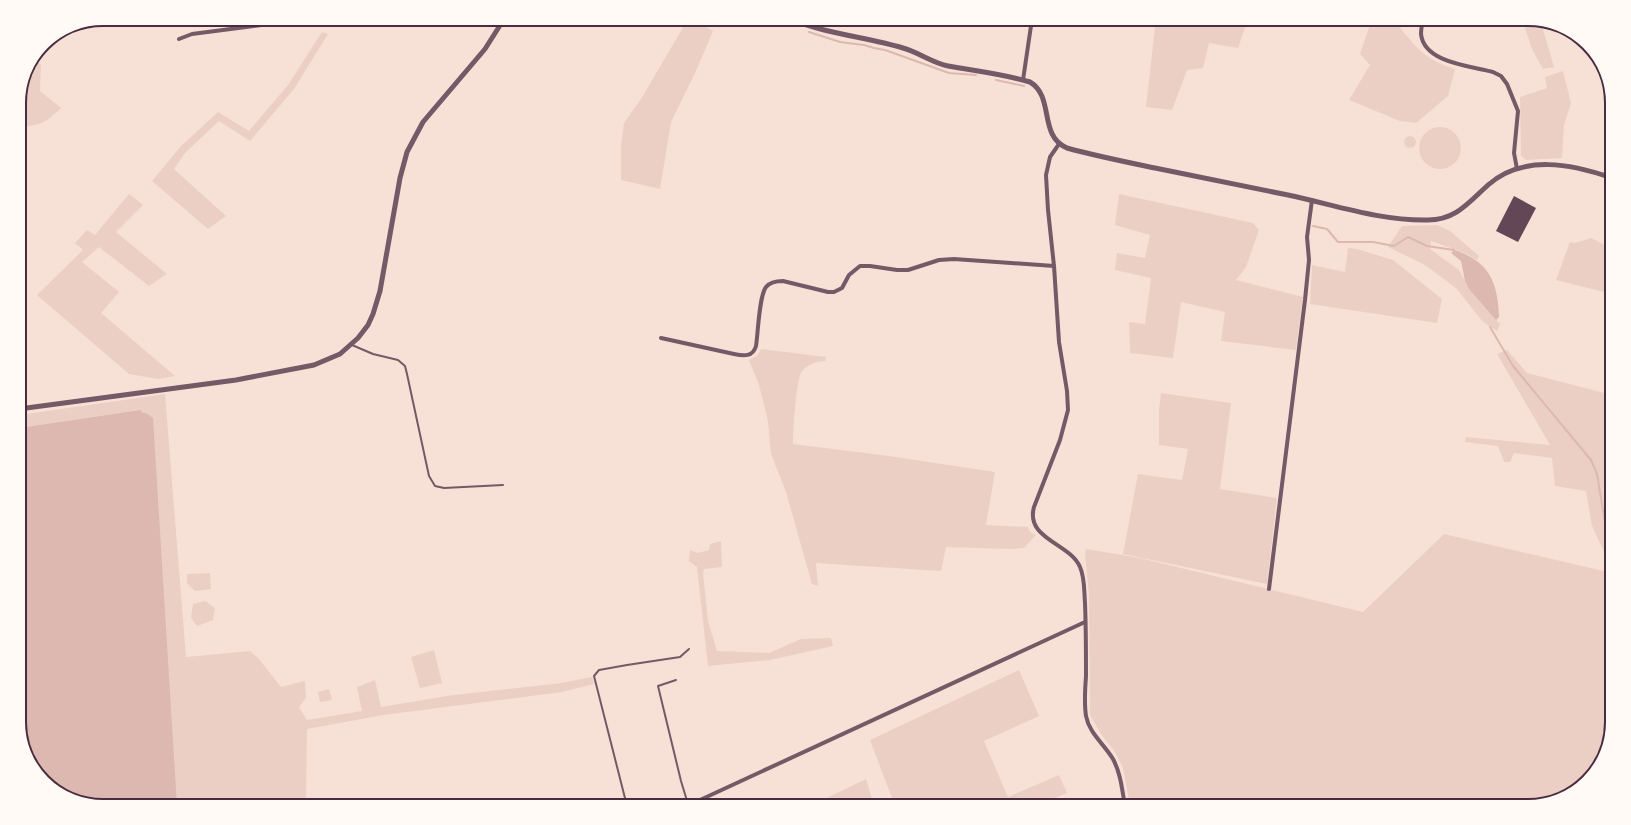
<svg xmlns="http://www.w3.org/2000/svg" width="1631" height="825" font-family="'DM Sans',sans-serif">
  <rect width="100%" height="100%" fill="#f7e1d7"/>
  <g fill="#ebcfc5">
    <polygon points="688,19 694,19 713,31 696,71 671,122 660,189 621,180 621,145 624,123 641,99"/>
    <polygon points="1156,19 1248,19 1238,48 1209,43 1203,68 1187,70 1172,110 1146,107"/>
    <path d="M1372,19H1390L1395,22C1416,46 1422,59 1455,69L1448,96L1416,123L1400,121L1349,100L1370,65L1360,54Z"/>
    <polygon points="1522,19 1541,22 1554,67 1543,69 1532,49"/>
    <polygon points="322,32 328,34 294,89 250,141 219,121 185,153 174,169 226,216 208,229 152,181 181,146 218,112 249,131 288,85"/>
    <path d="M32,60L41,64L40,91L61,108C48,120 41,127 22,126C14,110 22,74 32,60Z"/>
    <polygon points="1563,71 1571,103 1564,125 1562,158 1526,160 1521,156 1520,97 1547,88 1545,77"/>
    <circle cx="1440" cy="148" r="21"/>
    <circle cx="1410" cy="142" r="6"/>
    <polygon points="129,194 143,205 116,232 167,274 149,286 99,247 82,262 119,292 101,313 175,376 158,379 129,374 37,295 83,250 75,243 87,230 95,235"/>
    <polygon points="1119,194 1253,223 1259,230 1246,267 1236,280 1303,297 1296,350 1221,341 1225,312 1181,302 1173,358 1130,353 1129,322 1145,324 1151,278 1115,270 1117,253 1145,258 1150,235 1115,225"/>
    <polygon points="1437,225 1450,231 1479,256 1477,260 1467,254 1431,241 1430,249 1459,270 1469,289 1500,324 1497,331 1483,322 1456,288 1425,265 1388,247 1402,226"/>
    <polygon points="1612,232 1612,294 1556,280 1570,242 1575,243 1591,238 1607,246"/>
    <polygon points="1348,248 1357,249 1393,260 1442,299 1437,323 1310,304 1312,265 1345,272"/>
    <path d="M761,349L826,357L825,361C816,362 806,364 801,373C796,381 793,433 793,444L882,455L995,472L986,525L1028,527L1030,532L1036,535L1024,548L1011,549L946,547L941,571L816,563L818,586L812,584L786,492L771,454L768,421L759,385L749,360L758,355Z"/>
    <polygon points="1507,350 1527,373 1612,395 1612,569 1592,526 1586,491 1555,486 1552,458 1514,453 1510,462 1504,462 1498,446 1465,442 1466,437 1550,445 1497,354"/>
    <polygon points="1161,393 1231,403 1220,489 1277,498 1267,584 1123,554 1138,474 1182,480 1188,449 1159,445 1159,410"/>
    <polygon points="165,394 186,657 250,651 259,659 281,687 305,681 306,698 299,707 307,720 362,711 357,687 375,680 381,707 453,695 561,683 592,677 594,684 562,692 383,715 307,729 306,806 176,806 139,410 19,428 19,415"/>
    <polygon points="1444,534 1608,572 1612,576 1612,722 1603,759 1570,795 1528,806 1130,806 1123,768 1115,752 1101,734 1090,715 1089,595 1085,555 1086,549 1140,558 1363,612"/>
    <polygon points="721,541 722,567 704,569 703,573 708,621 717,651 769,653 801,639 831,638 833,646 770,660 708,666 697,567 689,561 690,550 698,553 709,550 710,544"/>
    <polygon points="210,573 211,589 195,591 187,583 187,574"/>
    <polygon points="205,601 215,608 213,620 197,626 191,618 193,604"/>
    <polygon points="434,650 442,683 420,688 411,657"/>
    <polygon points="1019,670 1039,716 984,741 1008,797 1059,775 1067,793 1036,806 895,806 870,740"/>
    <polygon points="329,689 332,700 320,702 318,692"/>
    <polygon points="866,779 874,806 810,806"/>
  </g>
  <g fill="#dcb8b0">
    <path d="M1454,250C1489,261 1498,282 1499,317L1496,320L1469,289L1465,281L1461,261L1451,253Z"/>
    <polygon points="140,410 143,413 146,413 153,418 177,806 103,806 66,797 33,769 19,727 19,428"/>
  </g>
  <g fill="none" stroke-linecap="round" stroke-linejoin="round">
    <g stroke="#dcb8b0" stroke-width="2">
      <polyline points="809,32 840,42 864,45 874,48 885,50 949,73 976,75"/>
      <polyline points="996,80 1024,86"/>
      <polyline points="1313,226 1327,229 1338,242 1373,242 1394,246 1408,237 1427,246 1454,250"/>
      <polyline points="1490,327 1513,366 1591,460 1597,474 1607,534 1612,549"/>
    </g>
  </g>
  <polygon fill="#644757" points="1514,196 1536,208 1518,242 1496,231"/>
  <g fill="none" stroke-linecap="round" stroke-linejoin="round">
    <g stroke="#755966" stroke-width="2">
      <polyline points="352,345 373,354 398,360 405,366 407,374 429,476 435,486 444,488 503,485"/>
      <polyline points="676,680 658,686 681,781 688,804"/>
      <polyline points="627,806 594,676 599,670 627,665 680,657 689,649"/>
    </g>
    <g stroke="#755966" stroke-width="4">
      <path d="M1423,19C1422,24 1421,30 1421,34C1424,63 1471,66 1493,72L1501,76L1507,84L1518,111L1514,153L1517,169"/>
      <polyline points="179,39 192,34 269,24 279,19"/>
      <polyline points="1023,80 1032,19"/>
      <path d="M1059,144L1050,157L1046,175L1048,210L1054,266L1059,342L1067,391L1068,410L1060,440L1034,507C1025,539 1070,543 1080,567C1085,578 1084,591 1085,603C1086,628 1086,652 1086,676C1085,689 1084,703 1086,716C1089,733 1104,744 1113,759C1121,774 1122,790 1125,806"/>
      <path d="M661,338L734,354C744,356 753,357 756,346C758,334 759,296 766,287C770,282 776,281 783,281L828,292H834L842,288L849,275L860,266H870L897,270H908L939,260L954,259L1054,266"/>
      <polyline points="1269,589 1305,300 1309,260 1307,237 1312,200"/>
      <polyline points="687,806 1085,622"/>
    </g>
    <g stroke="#755966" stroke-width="5">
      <path d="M790,19C826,34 866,37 903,48C918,52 933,63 948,66C975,71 1003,74 1030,82C1055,97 1038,136 1067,148C1096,156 1126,162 1155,168C1200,177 1244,186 1288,195C1335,205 1380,221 1428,220C1456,220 1469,202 1488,185C1523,154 1572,164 1612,178"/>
      <polyline points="19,409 236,380 314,365 340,354 358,338 368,325 373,314 380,291 400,178 407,152 423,122 485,49 504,19"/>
    </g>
  </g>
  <path d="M0 0H1631V825H0ZM103 26H1528A77 77 0 0 1 1605 103V722A77 77 0 0 1 1528 799H103A77 77 0 0 1 26 722V103A77 77 0 0 1 103 26Z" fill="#fffaf5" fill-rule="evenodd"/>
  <path fill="none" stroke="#4a2c40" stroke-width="2" d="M103 26H1528A77 77 0 0 1 1605 103V722A77 77 0 0 1 1528 799H103A77 77 0 0 1 26 722V103A77 77 0 0 1 103 26Z"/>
</svg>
